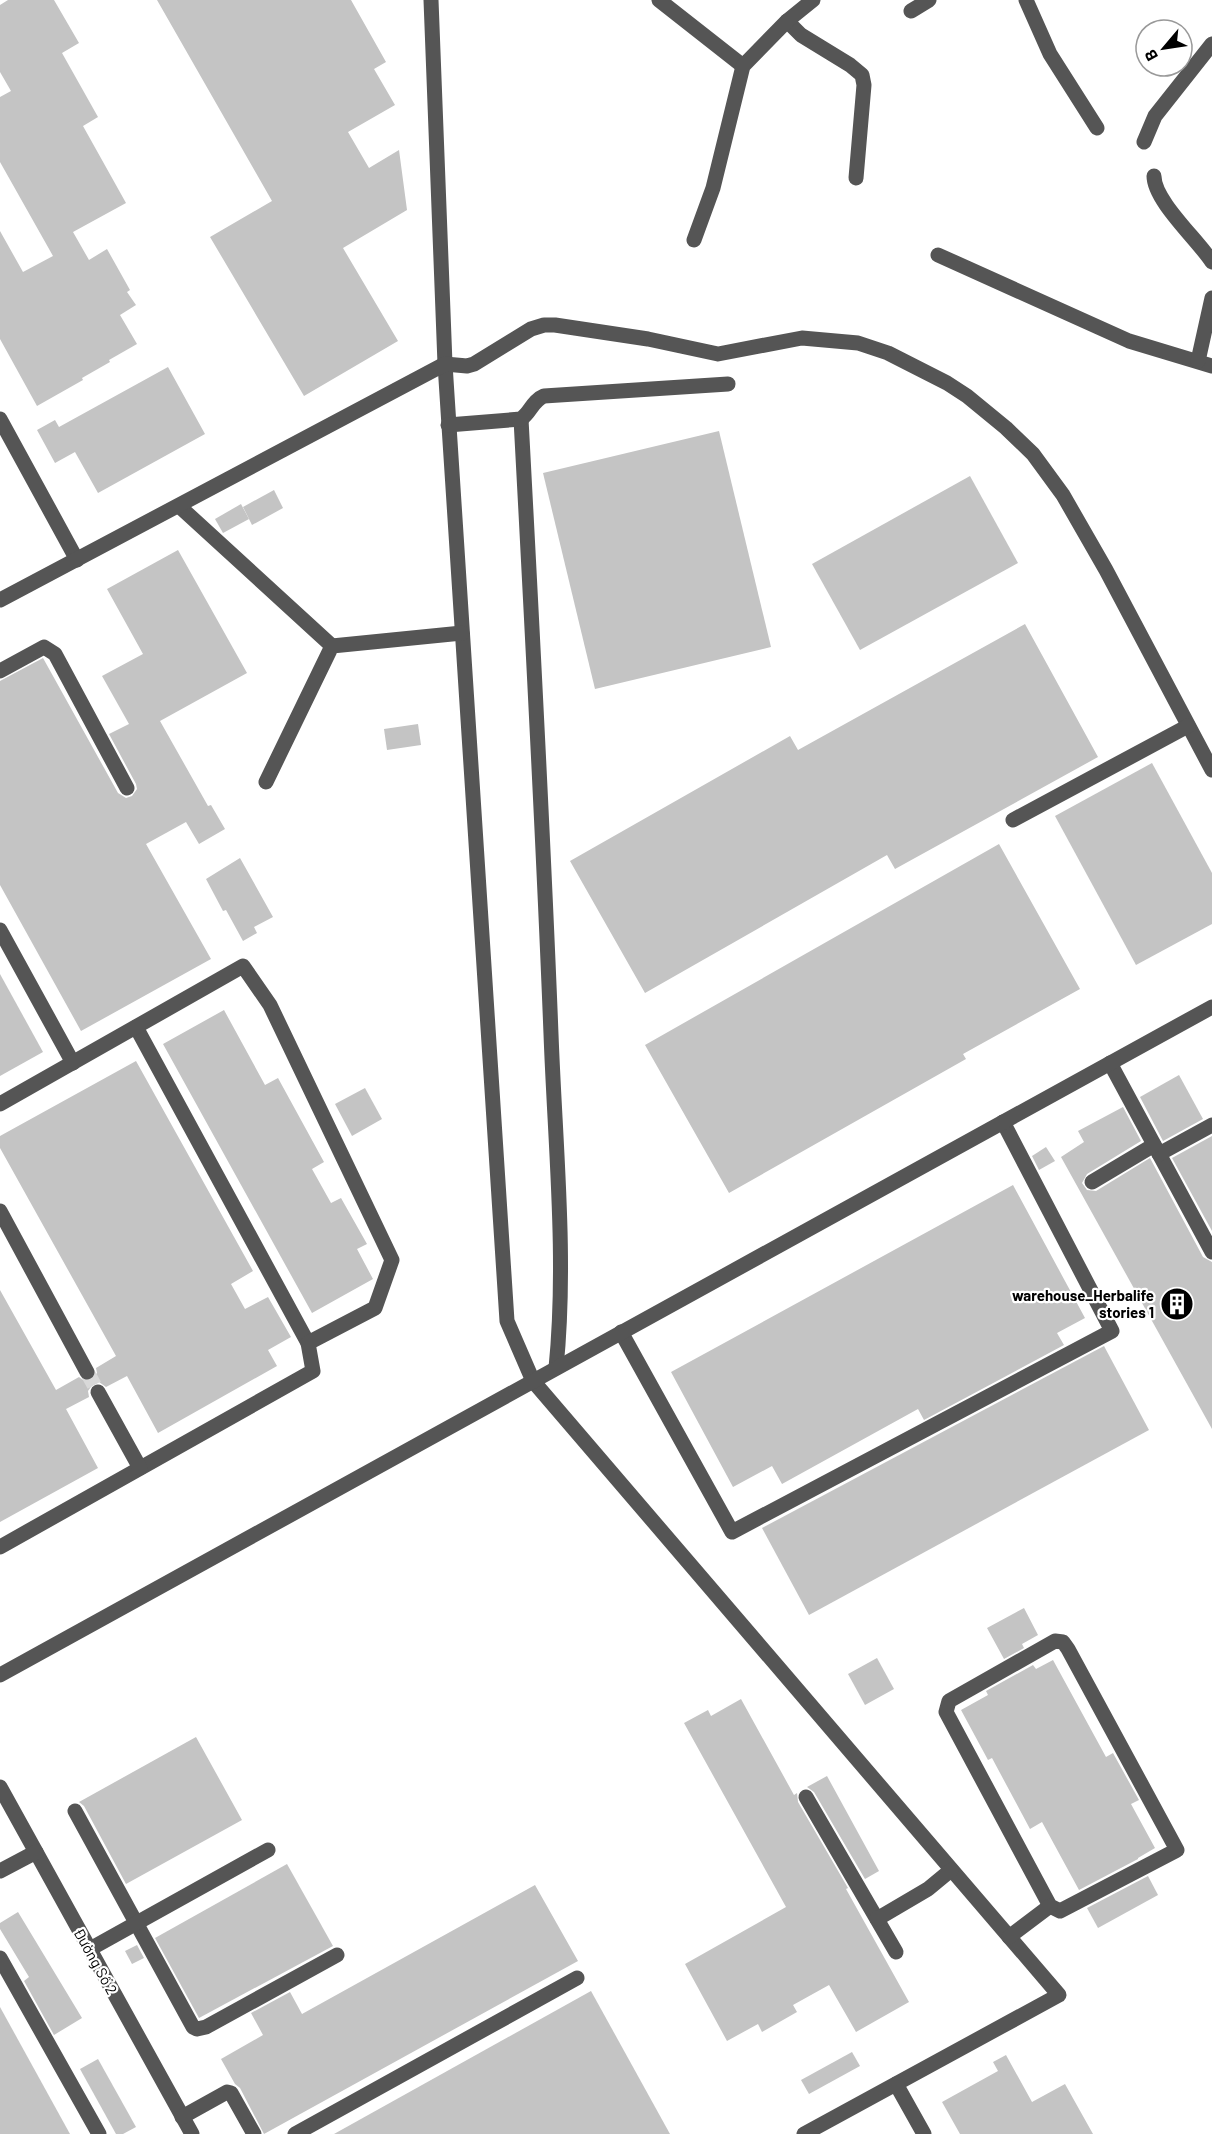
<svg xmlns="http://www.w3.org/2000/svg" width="1212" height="2134" font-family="Barlow,sans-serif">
  <rect width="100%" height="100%" fill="#fff"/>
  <g fill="#c4c4c4">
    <polygon points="8,0 54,0 79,43 62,53 98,117 83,126 126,203 73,232 89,260 107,249 130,290 127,292 136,305 120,315 137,344 109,360 110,362 82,378 83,380 37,406 0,339 0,231 23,272 53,256 0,162 0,97 11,91 0,72 0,5"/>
    <polygon points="157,0 351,0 386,62 374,69 395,105 348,132 369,168 399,150 407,210 343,248 398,341 304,396 210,237 272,201"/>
    <polygon points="168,367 205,434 98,493 75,452 55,463 37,430 55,420 59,427"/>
    <polygon points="719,431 771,647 595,689 543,473"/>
    <polygon points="970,476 1018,563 860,650 812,564"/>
    <polygon points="274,490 283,508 252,525 243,507"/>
    <polygon points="241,504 249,519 223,533 215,519"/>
    <polygon points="178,550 247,673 160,721 208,806 211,805 225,829 199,844 186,822 146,844 211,959 81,1031 0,885 0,681 43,658 118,793 126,798 132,796 137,789 136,784 109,734 129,724 102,676 143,654 107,589"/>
    <polygon points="1025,624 1098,757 895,869 887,855 645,993 570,861 790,736 798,750"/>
    <polygon points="418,724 421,745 387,750 384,729"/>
    <polygon points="1152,763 1212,873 1212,924 1136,965 1055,816"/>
    <polygon points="999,844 1080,989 963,1054 966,1059 729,1193 645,1045"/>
    <polygon points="240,858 273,917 254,927 257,933 243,941 226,910 223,911 206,879"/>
    <polygon points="0,974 43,1052 0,1076"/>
    <polygon points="224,1010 265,1085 278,1078 324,1162 312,1169 331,1203 341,1198 367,1244 357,1249 373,1279 312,1313 163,1044"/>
    <polygon points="136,1061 253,1271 231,1284 245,1309 268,1297 291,1337 268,1350 277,1366 158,1433 127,1376 106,1387 99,1382 93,1384 88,1391 89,1397 66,1409 98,1468 0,1522 0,1290 56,1390 79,1377 86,1382 92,1380 97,1373 96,1368 116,1356 0,1148 0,1136"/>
    <polygon points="1179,1075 1203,1119 1163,1141 1140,1097"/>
    <polygon points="365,1088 382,1119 352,1136 335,1104"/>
    <polygon points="1123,1107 1141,1141 1087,1174 1082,1183 1087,1190 1096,1191 1150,1158 1203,1257 1212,1262 1212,1429 1061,1157 1084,1142 1078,1131"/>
    <polygon points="1212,1136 1212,1231 1172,1158"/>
    <polygon points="1046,1147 1055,1161 1039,1170 1032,1156"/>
    <polygon points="1013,1185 1085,1318 1057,1333 1064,1345 924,1420 918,1409 782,1484 772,1466 733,1487 671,1372"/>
    <polygon points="1104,1346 1149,1430 809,1615 762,1528"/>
    <polygon points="1024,1608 1038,1635 1022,1644 1024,1648 1004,1659 987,1628"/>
    <polygon points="877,1658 894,1689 865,1705 848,1674"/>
    <polygon points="1053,1660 1106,1757 1113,1753 1139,1800 1131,1804 1155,1848 1138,1858 1138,1859 1079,1890 1042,1822 1030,1829 992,1758 988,1760 961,1710 988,1695 986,1691 1033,1665 1036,1669"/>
    <polygon points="741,1699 794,1795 797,1793 798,1802 848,1888 846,1889 909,2002 856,2032 829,1985 793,2005 797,2012 762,2032 758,2024 727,2041 685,1964 786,1907 684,1723 708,1710 711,1716"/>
    <polygon points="196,1737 242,1820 126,1884 84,1806 79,1802"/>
    <polygon points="827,1776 879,1871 865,1879 814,1792 807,1787"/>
    <polygon points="287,1864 333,1946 199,2018 155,1938"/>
    <polygon points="1148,1876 1158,1895 1098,1928 1087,1908"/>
    <polygon points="535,1885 578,1961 264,2134 240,2088 235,2084 221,2059 263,2035 251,2013 290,1992 302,2014"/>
    <polygon points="18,1912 82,2018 54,2035 24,1981 29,1977 0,1929 0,1923"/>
    <polygon points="137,1945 144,1958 132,1964 125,1951"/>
    <polygon points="591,1991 670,2134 334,2134"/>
    <polygon points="0,2007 70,2134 0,2134"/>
    <polygon points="852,2052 860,2066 809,2094 801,2080"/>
    <polygon points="1006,2055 1032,2102 1065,2084 1093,2134 960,2134 942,2102 998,2071 993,2062"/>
    <polygon points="98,2059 136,2127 123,2134 116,2134 80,2069"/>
  </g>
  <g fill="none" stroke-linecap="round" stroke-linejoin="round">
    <polyline stroke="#d9d9d9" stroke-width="15" stroke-dasharray="15 8" stroke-linecap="butt" points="87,1372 98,1392"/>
    <g stroke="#555" stroke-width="15">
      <polyline points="431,0 445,364 507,1321 533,1381 1059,1995 804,2134"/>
      <polyline points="659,0 743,66"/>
      <polyline points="1026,0 1050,54 1097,128"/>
      <polyline points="911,11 929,0"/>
      <polyline points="787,21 801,35 850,65 862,75 864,85 856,178"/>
      <polyline points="1144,142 1155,116 1212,44"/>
      <path d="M1154,176C1154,201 1198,240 1212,262"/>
      <polyline points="694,240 713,188 743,66 787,21 813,0"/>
      <polyline points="938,255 1129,341 1212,366"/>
      <polyline points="1198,361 1212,298"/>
      <polyline points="0,419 77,560"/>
      <path d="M521,419C532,624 543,829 551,1034C555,1144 567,1259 556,1368"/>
      <path d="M448,425L521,419C531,412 532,401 544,396L728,384"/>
      <polyline points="179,506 332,646"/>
      <polyline points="0,600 445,364 467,366 474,364 531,329 544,325 555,325 648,339 718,354 802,338 858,343 888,353 947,383 967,396 1006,428 1033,454 1063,495 1106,570 1212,770"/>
      <polyline points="0,671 44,647 55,654 127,788"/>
      <polyline points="266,782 332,646 462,633"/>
      <polyline points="1013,820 1188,726"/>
      <polyline points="0,930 73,1063"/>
      <polyline points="136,1027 308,1343"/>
      <polyline points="1110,1063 1212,1252"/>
      <polyline points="0,1104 243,966 270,1005 392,1260 375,1308 308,1343 313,1371 0,1547"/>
      <polyline points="1159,1154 1212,1125"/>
      <polyline points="1092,1182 1154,1145"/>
      <polyline points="0,1211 87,1372"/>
      <polyline points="621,1332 732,1532 1112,1331 1003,1122"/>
      <polyline points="98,1392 140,1468"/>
      <polygon points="1055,1641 1063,1642 1068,1649 1177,1850 1060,1911 1050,1906 946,1712 949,1701"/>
      <polyline points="0,1675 1212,1007"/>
      <polyline points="0,1787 192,2134"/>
      <polyline points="806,1797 896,1952"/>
      <polyline points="75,1811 193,2027 197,2029 206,2027 337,1955"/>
      <polyline points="0,1871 36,1852"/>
      <polyline points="877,1919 928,1889 951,1870"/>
      <polyline points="1009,1937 1050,1906"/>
      <polyline points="90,1949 268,1850"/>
      <polyline points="0,1958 99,2134"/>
      <polyline points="896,2084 924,2134"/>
      <polyline points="182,2117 227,2092 231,2093 254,2134"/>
      <polyline points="295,2134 577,1978"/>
    </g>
  </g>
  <defs>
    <symbol id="building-disc" viewBox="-11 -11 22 22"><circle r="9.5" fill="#000" stroke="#fff"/><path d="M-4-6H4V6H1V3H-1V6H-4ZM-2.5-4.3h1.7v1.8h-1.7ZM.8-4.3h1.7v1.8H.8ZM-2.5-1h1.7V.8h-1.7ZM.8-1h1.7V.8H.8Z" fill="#fff"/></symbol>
  </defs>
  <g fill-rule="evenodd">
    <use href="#building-disc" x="1158" y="1285" width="38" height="38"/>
  </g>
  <g text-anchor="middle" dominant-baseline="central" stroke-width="4.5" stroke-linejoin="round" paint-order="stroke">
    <g font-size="15" font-weight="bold" fill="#000" stroke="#fff" text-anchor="end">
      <text x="1154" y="1295">warehouse_Herbalife<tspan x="1154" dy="17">stories 1</tspan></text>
    </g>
    <g font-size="15" fill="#000" stroke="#fff">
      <text transform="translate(96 1961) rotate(61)">Đường Số 2</text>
    </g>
  </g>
  <g transform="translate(1164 48) rotate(241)"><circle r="28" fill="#ffffff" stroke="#999999" stroke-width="1.5"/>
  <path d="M0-4.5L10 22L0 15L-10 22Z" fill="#000000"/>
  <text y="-9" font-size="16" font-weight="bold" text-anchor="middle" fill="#000000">B</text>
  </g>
</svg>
